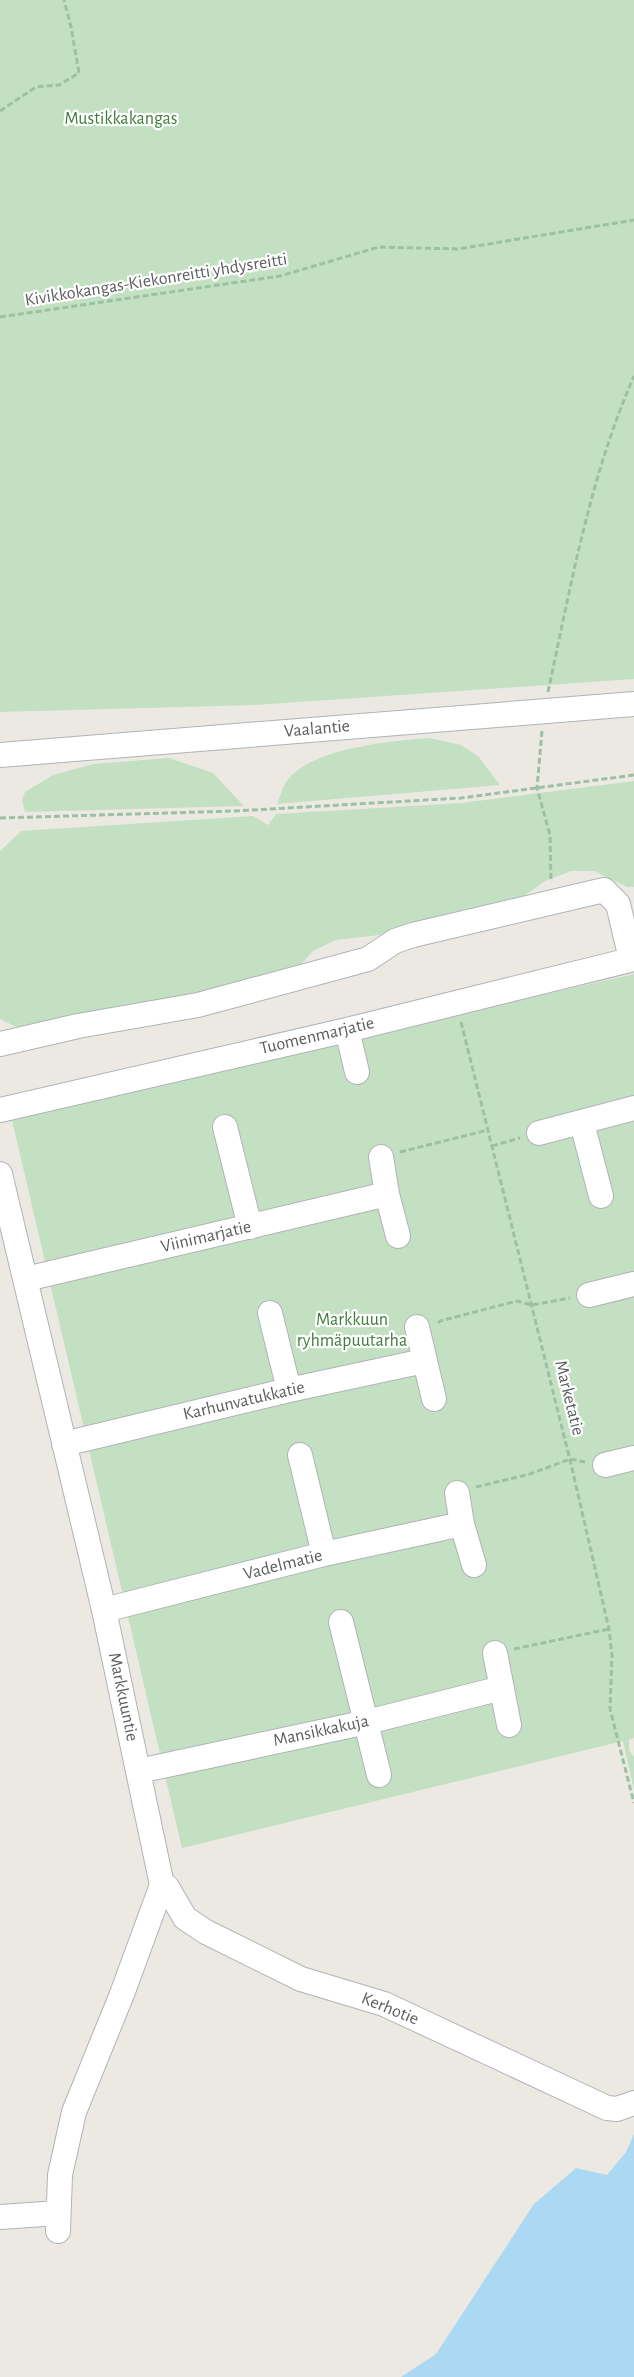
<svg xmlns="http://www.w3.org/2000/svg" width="634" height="2377" font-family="'Alegreya Sans',sans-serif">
	<rect width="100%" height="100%" fill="#ece9e3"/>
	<!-- green -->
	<path fill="#c4e0c2" d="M0 0H634V679L255 705 0 712Z
		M429 738 461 745 478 756 500 785 277 804C280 797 282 788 286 782 309 748 391 741 429 738Z
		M169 758 213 773 244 806 25 812 22 800 25 792 53 775 93 764Z
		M634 781V887H627L594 871H571L545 881 514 903 397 933 336 940 313 951 298 968 196 995 21 1029 0 1019V851L21 831 253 816 268 825 276 814 461 803Z
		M634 974V1738L629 1740V1750L634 1757V1790L623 1741 182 1848 11 1116Z"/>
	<!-- water -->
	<path fill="#abd9f3" d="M634 2134V2377H401L436 2354 534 2204 576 2168 607 2175 626 2152Z"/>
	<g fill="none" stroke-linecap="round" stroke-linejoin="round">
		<defs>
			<path id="minor" d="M0 755 634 704
				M347 1030 357 1072
				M0 1044 78 1026 198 1005 368 959 395 941 413 935 604 890 618 904 631 959
				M0 1110 347 1030 634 959
				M582 1123 601 1196
				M225 1127 250 1227
				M539 1133 634 1108
				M381 1157 387 1194 398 1236
				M0 1174 104 1610 162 1885 122 1994 74 2112 60 2175 58 2231
				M26 1279 387 1194
				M589 1295 634 1284
				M270 1313 289 1390
				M417 1327 434 1399
				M64 1444 289 1390 424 1361
				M300 1455 324 1554
				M605 1465 634 1458
				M457 1493 462 1524 474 1565
				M104 1610 324 1554 462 1524
				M341 1622 379 1775
				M495 1653 509 1725
				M139 1771 367 1722 502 1688
				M162 1885 167 1887 185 1918 206 1932 301 1979 384 2004 607 2108 617 2109 634 2103
				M0 2217 58 2213"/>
		</defs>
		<!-- minor casing -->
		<use href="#minor" stroke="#b0b3b6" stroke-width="26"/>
		<!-- path -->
		<path stroke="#9cc0a4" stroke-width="3" stroke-dasharray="6 3" stroke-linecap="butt" d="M0 111 36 87 59 85 79 73 71 27 64 0
			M0 317 280 276 379 247 458 249 634 220
			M548 692C571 585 590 476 634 376
			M542 731 537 788 550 835 551 881
			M0 818 235 811 461 798 634 775
			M461 1022 571 1464 609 1629 612 1655 610 1709 634 1803
			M492 1146 520 1138
			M400 1152 488 1130
			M438 1323 440 1321 517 1301 532 1305 570 1298
			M476 1487 530 1474 570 1459 585 1462
			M514 1649 609 1629"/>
		<!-- minor -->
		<use href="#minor" stroke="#fff" stroke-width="24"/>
	</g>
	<g text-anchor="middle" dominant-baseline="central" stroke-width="4.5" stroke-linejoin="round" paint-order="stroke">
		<!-- park labels -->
		<g font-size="18" fill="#417c3f" stroke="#fff">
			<text x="121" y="119">Mustikkakangas</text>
			<text x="352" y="1320">Markkuun<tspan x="352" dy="21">ryhmäpuutarha</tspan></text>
		</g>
		<!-- street labels -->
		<g font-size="18" fill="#5b5e61" stroke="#fff">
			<text transform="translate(156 280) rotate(-9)">Kivikkokangas-Kiekonreitti yhdysreitti</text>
			<text transform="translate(317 729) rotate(-5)">Vaalantie</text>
			<text transform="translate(317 1036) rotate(-13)">Tuomenmarjatie</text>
			<text transform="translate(206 1237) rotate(-13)">Viinimarjatie</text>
			<text transform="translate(569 1398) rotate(76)">Marketatie</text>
			<text transform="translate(244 1401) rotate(-13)">Karhunvatukkatie</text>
			<text transform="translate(283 1565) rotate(-14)">Vadelmatie</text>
			<text transform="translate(123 1697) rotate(78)">Markkuuntie</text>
			<text transform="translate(321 1731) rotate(-12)">Mansikkakuja</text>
			<text transform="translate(390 2009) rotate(22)">Kerhotie</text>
		</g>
	</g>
</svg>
